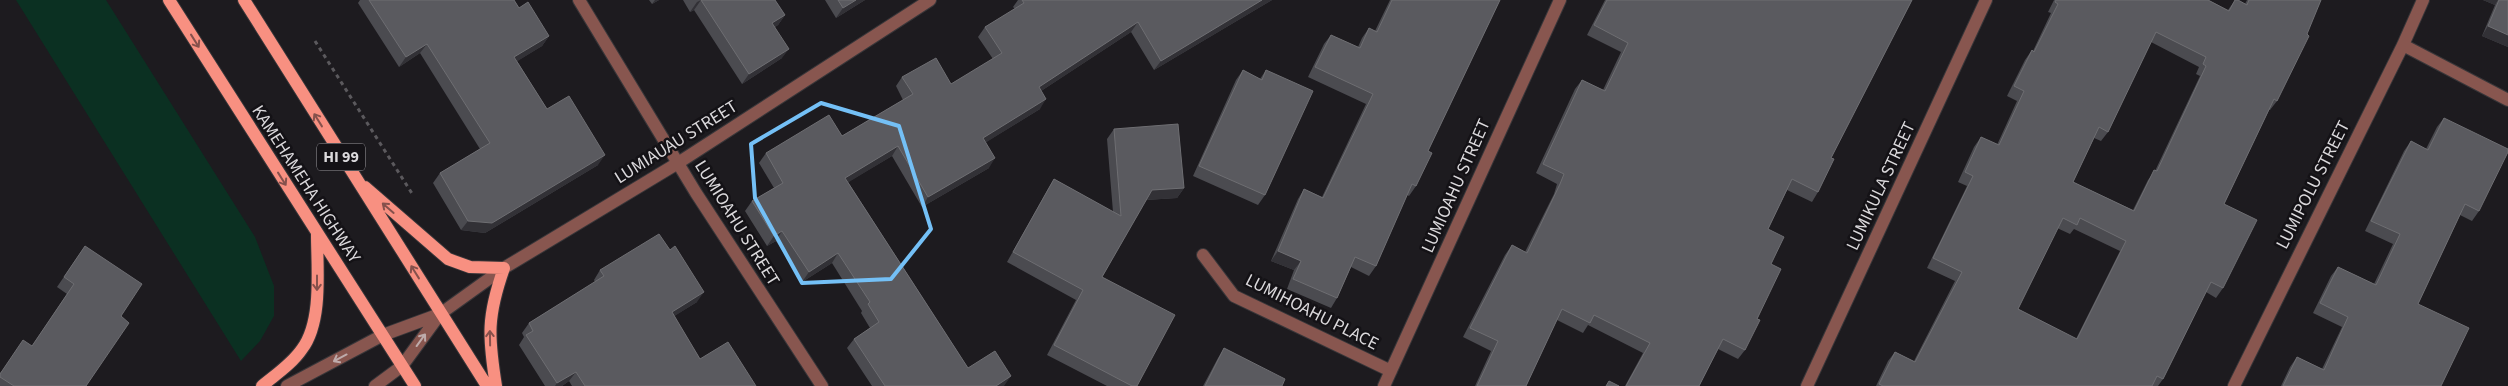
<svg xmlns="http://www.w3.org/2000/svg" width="2508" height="386" font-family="'Source Sans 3',sans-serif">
	<rect width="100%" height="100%" fill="#1d1b1f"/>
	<!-- green -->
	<path fill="#0b3022" d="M16 0H106L255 237 274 286V316L260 341 241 361Z"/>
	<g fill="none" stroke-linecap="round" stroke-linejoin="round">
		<defs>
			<path id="minor" d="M579 0 696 193 822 386
				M2403 45 2508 100
				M1203 255 1234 296 1391 371
				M287 386 383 335 440 314 504 268 678 163 930 0
				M375 386 402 366 440 314
				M1384 386 1560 0
				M1807 386 1986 0
				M2234 386 2403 45 2423 0"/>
			<path id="major" d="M169 0 415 386
				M244 0 487 386
				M365 187 448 259 470 267 504 268C487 316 488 336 496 386
				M262 386C275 375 292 364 302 349 323 321 317 268 317 234"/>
		</defs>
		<!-- minor casing -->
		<use href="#minor" stroke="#383639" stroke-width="14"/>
		<!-- major casing -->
		<use href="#major" stroke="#383639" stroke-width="14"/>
		<!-- path -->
		<path stroke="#5b595d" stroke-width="3" stroke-dasharray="4 4" stroke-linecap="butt" d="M315 41 413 195"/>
		<!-- minor -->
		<use href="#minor" stroke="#88564f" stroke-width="12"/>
		<!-- major -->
		<use href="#major" stroke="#f89081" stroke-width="12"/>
	</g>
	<!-- wall -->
	<path fill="#4b4b50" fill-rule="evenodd" d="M360 0H514L519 8 549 36 542 46 517 61 547 109 598 165 485 233 461 230 433 183 440 173 480 149 420 53 399 67 358 3Z
		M649 0H659L652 4Z
		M683 0H775L785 15 778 25 775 27 782 58 742 84 694 10 690 12Z
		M825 0H865L836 18Z
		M1018 0H1272L1154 70 1131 32 1041 91 1040 109 986 142 989 168 922 207 892 156 848 182 968 368 1004 386H872L847 348 854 339 870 328 861 313 862 311 832 263 802 282 776 241 767 246 745 211 752 201 774 188 759 163 766 153 842 136 903 100 896 86 902 77 951 84 993 59 978 37 985 27 1015 9 1013 7Z
		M1390 0H1500L1428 151 1416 186 1409 196 1407 195 1376 266 1369 276 1351 267 1337 298 1331 308 1287 289 1294 270 1271 261 1298 199 1304 189 1322 197 1366 104 1308 77 1324 44 1331 35 1358 47 1362 38 1369 28 1375 31Z
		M1605 0H1912L1831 158 1818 192 1812 202 1787 190 1768 229 1771 264 1757 319 1745 350 1738 359 1718 349 1699 386H1625L1643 353 1588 325 1583 333 1557 320 1526 386H1475L1491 351 1463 337 1505 255 1512 245 1525 252 1554 194 1557 184 1536 173 1575 89 1582 80 1603 90 1621 52 1587 35Z
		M2054 0H2208L2228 10 2235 0 2245 4 2247 0H2321L2277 101 2270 110H2269L2224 204 2223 288 2216 298 2206 292 2163 379 2158 386H1876L1888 361 1895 352 1914 361 1955 281 1927 268 1967 186 1958 182 1974 147 1981 137 1997 145 2017 101 2007 96 2025 60 2032 50 2033 51 2051 13 2048 12ZM2151 42 2199 67 2196 74 2200 76 2155 171 2148 180 2133 210 2073 182 2094 138 2101 141 2108 132ZM2057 228 2070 234 2074 229 2120 251 2076 339 2018 309Z
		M2483 0H2508V47L2482 36 2495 5Z
		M1243 70 1260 79 1266 70 1265 195 1258 205 1193 176 1236 80Z
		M2444 118 2479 211 2472 221 2460 215 2418 304 2441 386H2281L2290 367 2297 357 2322 369 2342 327 2313 313 2331 276 2338 267 2374 284 2393 244 2365 231 2404 151 2411 141 2426 149 2437 127Z
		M1114 129 1184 188 1177 198 1146 200 1102 277 1137 386H1107L1047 355 1076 300 1007 262 1048 189 1054 179 1113 212 1107 139Z
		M85 246 121 316 86 386H0V373L32 346 67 294 57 287Z
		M600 270 697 302 674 316 700 359 756 386H572L569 381 562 386H545L519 345 524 337 522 333 529 323 595 282 594 280Z
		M1224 348 1282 386H1203L1218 358Z"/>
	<!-- shaded-wall -->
	<path fill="#323136" d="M655 0H659L652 4Z
		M701 0 694 10 690 12 697 2Z
		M856 0H865L836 18 843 8Z
		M1262 0H1272L1154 70 1161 61Z
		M2483 0H2498L2495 5Z
		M785 15 778 25 766 33 772 23Z
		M1138 22 1131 32 1032 97 1039 87Z
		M2488 26 2508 35V47L2482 36Z
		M549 36 542 46 508 67 514 57Z
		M427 44 420 53 399 67 406 57Z
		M789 49 782 58 742 84 749 74Z
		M1046 99 1040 109 977 148 983 138Z
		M898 146 892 156 839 188 845 178Z
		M605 155 598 165 485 233 461 230 468 221Z
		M995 158 989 168 922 207 928 197Z
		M1184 188 1177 198 1145 200 1152 190Z
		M782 231 776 241 767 246 774 236Z
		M1278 251 1301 261 1294 270 1271 261Z
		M838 253 832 263 802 282 809 272Z
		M704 292 697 302 665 322 672 312Z
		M576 372 569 381 562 386H555L557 383Z
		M1011 376 1004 386H996Z"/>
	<!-- building -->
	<path fill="#5a5a5f" stroke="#6e6e72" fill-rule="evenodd" d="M369 0H514L519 8 528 2 549 36 514 57 547 109 569 96 605 155 492 223 468 221 440 173 490 143 427 44 406 57Z
		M701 0H775L785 15 772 23 789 49 749 74Z
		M838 0H856L843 8Z
		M1022 0H1262L1161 61 1138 22 1039 87 1046 99 983 138 995 158 928 197 898 146 845 178 968 368 995 351 1011 376 996 386H885L854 339 879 322 868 304 870 302 838 253 809 272 782 231 774 236 752 201 783 183 766 153 829 115 842 136 913 94 902 77 936 58 951 84 1002 53 985 27 1024 3Z
		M1392 0H1500L1428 151 1432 153 1416 186 1412 184 1376 266 1355 257 1337 298 1293 279 1301 261 1278 251 1304 189 1323 198 1373 94 1315 67 1331 35 1360 48 1369 28 1377 32Z
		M1607 0H1912L1831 158 1834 159 1818 192 1792 179 1768 229 1784 237 1771 264 1781 269 1757 319 1760 320 1745 350 1723 339 1699 386H1626L1650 343 1594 315 1590 323 1562 309 1526 386H1477L1498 341 1470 328 1512 245 1527 253 1560 184 1564 174 1543 164 1582 80 1605 91 1628 43 1594 25Z
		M2056 0H2208L2229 11 2235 0H2238L2247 5 2249 0H2321L2307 34 2309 36 2277 101 2274 99 2224 204 2257 220 2223 288 2211 282 2163 379 2157 376 2152 386H1883L1879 384 1895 352 1915 362 1962 272 1933 258 1973 176 1965 172 1981 137 1999 145 2024 91 2014 86 2032 50 2034 52 2058 4 2055 2ZM2156 32 2206 57 2203 64 2206 66 2157 171 2154 170 2134 211 2073 182 2099 127 2108 132ZM2063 218 2077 225 2080 218 2126 241 2077 339 2018 309Z
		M2499 0H2508V35L2488 26Z
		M1243 70 1262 80 1266 70 1313 91 1265 195 1199 166Z
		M2444 118 2508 149V152L2479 211 2465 204 2418 304 2469 328 2441 386H2283L2297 357 2324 370 2348 317 2320 303 2338 267 2376 285 2400 234 2371 221 2411 141 2428 150Z
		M1178 124 1184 188 1152 190 1102 277 1175 315 1137 386H1132L1054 345 1083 290 1013 252 1054 179 1121 216 1114 129Z
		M659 234 670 250 675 246 704 292 672 312 700 359 728 342 756 386H585L576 372 557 383 526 335 533 331 529 323 604 276 600 270Z
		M85 246 142 284 121 316 129 323 86 386H14L0 377V374L23 340 32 346 74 284 64 277Z
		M1224 348 1285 379 1282 386H1205Z
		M1609 381 1619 386H1606Z"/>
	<!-- one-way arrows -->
	<defs><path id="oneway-shaft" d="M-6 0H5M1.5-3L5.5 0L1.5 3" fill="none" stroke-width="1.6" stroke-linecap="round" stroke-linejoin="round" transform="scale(1.25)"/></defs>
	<g stroke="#86514c">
		<use href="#oneway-shaft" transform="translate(195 41) rotate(58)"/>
		<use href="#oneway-shaft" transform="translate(318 120) rotate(-122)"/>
		<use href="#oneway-shaft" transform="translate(282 179) rotate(58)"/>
		<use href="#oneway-shaft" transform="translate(388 208) rotate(-139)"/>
		<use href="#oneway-shaft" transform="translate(415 272) rotate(-122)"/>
		<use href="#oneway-shaft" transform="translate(317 283) rotate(90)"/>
		<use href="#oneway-shaft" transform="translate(490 338) rotate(-91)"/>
	</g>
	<g stroke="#beabab">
		<use href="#oneway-shaft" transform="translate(421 340) rotate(-54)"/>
		<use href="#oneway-shaft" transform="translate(340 358) rotate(152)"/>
	</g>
	<!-- marked area -->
	<path fill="none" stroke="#74c0f6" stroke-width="4" stroke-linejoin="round" d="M821 103 899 126 931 229 891 279 802 283 755 198 751 144Z"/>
	<g text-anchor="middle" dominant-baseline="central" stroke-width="5" stroke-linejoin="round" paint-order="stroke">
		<!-- shield labels -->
		<rect fill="#141216" stroke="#9f9da1" stroke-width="1" x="317" y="143.5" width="48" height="27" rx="4"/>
		<g font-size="16" font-weight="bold" fill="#dbd9dc">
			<text x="341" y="157">HI 99</text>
		</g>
		<!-- street labels -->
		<g font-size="18" fill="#dbd9dc" stroke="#141216">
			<text transform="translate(676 142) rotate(-32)">LUMIAUAU STREET</text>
			<text transform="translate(306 184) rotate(57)">KAMEHAMEHA HIGHWAY</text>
			<text transform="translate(2313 185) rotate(-63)">LUMIPOLU STREET</text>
			<text transform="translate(1456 186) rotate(-66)">LUMIOAHU STREET</text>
			<text transform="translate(1881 186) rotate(-65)">LUMIKULA STREET</text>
			<text transform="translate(737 223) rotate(58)">LUMIOAHU STREET</text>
			<text transform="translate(1312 312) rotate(27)">LUMIHOAHU PLACE</text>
		</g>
	</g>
</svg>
